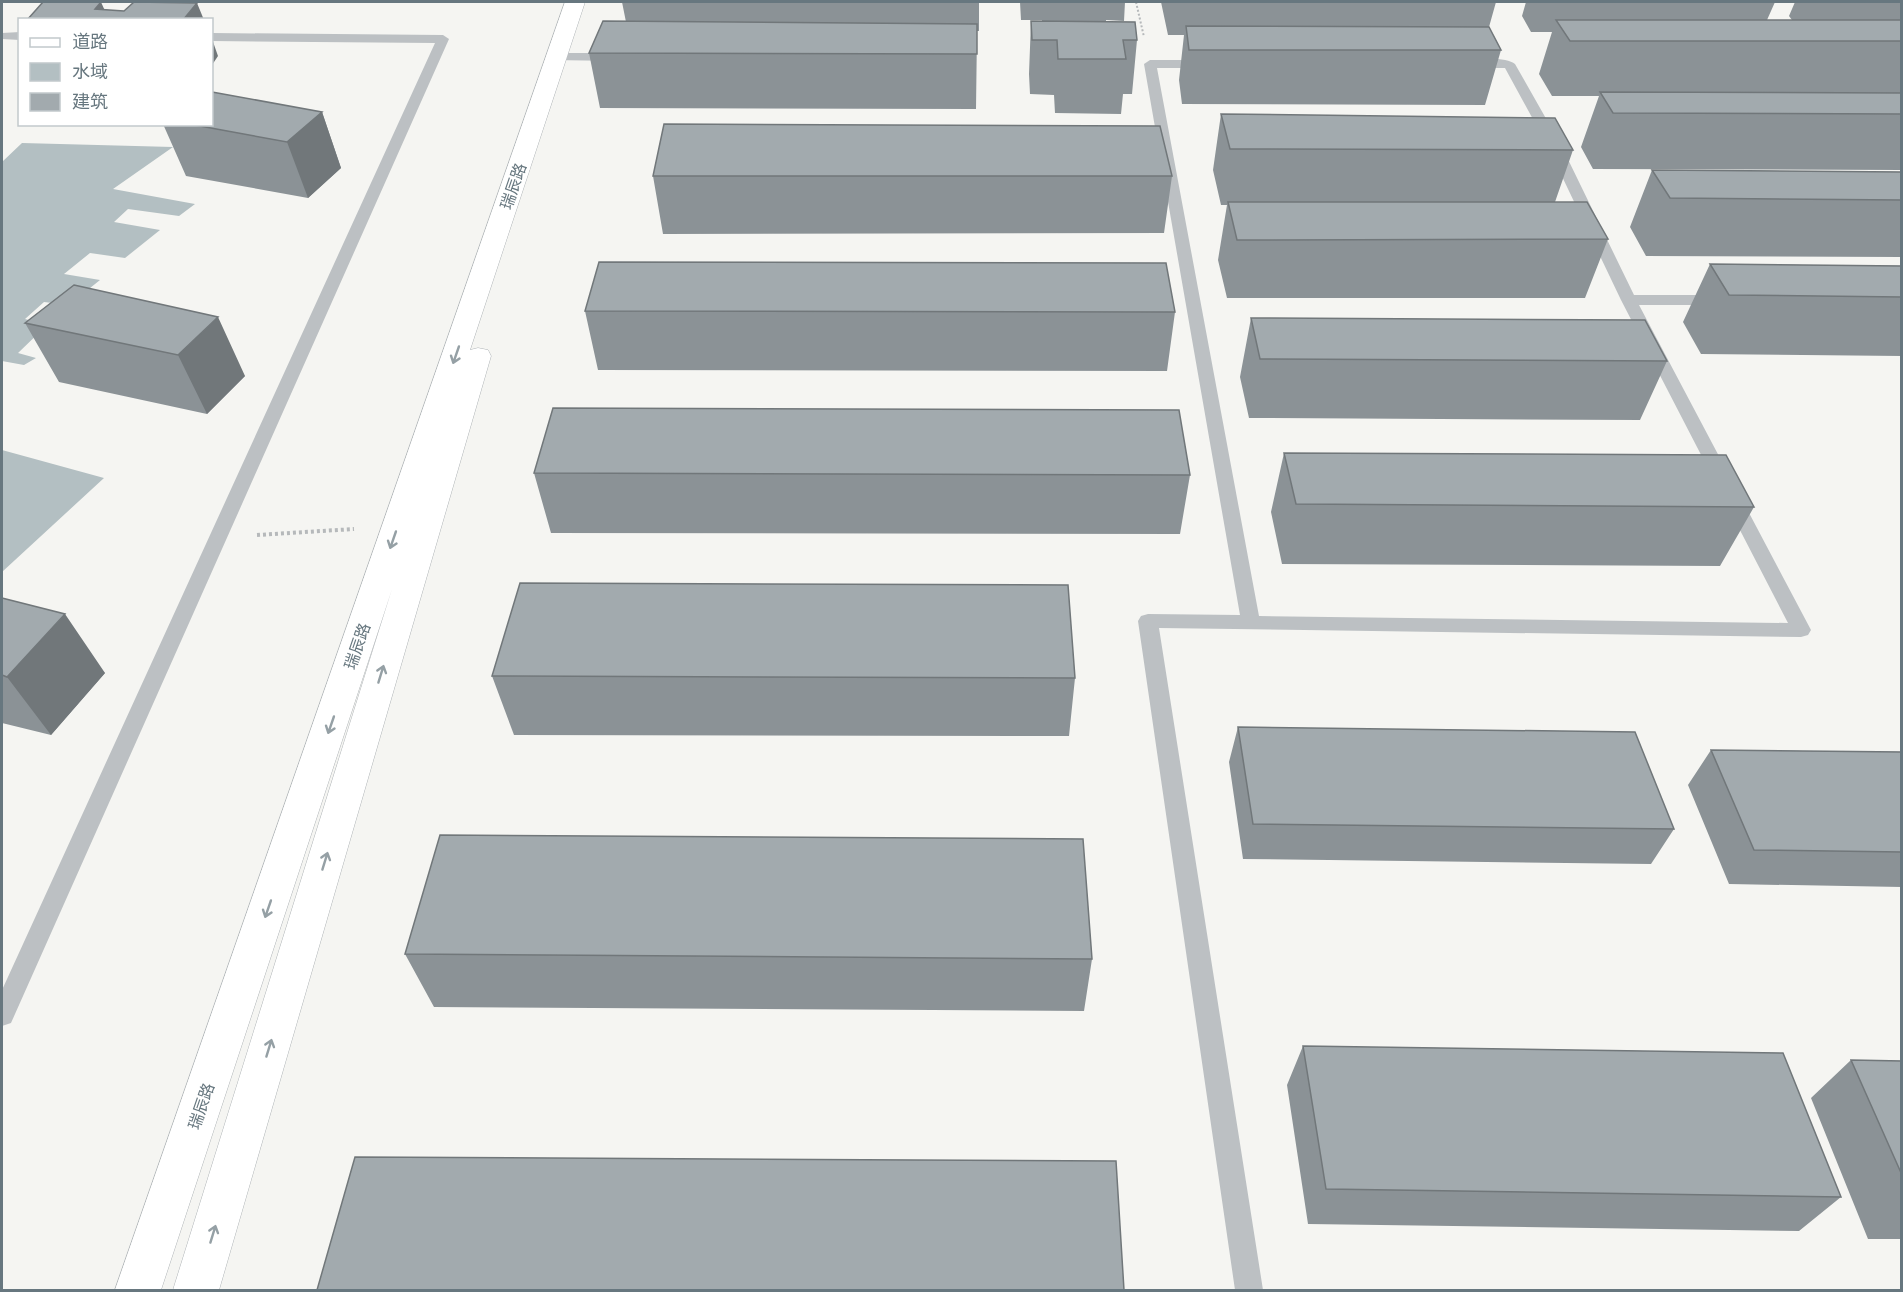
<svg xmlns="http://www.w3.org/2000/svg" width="1903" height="1292" font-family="'Golos Text','Noto Sans SC',sans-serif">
	<rect width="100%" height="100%" fill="#f5f5f2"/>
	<!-- water -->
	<path fill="#b3bfc2" d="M22 143 173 147 113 189 195 204 179 216 128 209 114 222 160 230 125 258 90 253 64 274 100 280 69 305 44 302 25 319 47 325 18 353 36 358 24 365 2 361V162Z
		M2 450 104 478 2 572Z"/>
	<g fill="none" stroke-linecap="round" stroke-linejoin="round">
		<defs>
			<path id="secondary" d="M565 2H585L470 350 478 348 488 350 491 356 219 1290H173L392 589 161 1290H115Z"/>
		</defs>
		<!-- secondary casing -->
		<use href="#secondary" stroke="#afb4b7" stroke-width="1"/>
		<!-- path-far1 -->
		<path stroke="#b6b9bb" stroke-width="2" stroke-dasharray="2 2" stroke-linecap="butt" d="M1136 2 1144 37"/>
		<!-- path -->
		<path stroke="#b6b9bb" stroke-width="4" stroke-dasharray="3 3" stroke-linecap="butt" d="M257 535 354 529"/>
		<!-- lane -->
		<path fill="#bcc0c3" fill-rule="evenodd" d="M20 32V40L2 39V33Z
			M212 33 443 35 449 39 11 1023 2 1026V990L435 43 212 41Z
			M556 53H617L623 57 617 61 552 60V54Z
			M1150 60H1206L1212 64 1206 68H1157L1259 616 1788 623 1621 300 1547 145 1505 68H1472L1466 64C1474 57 1507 57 1515 64L1561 145 1634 295H1719L1727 300 1719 305H1639L1811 630 1808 635 1801 637 1159 628 1263 1290H1235L1138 621 1141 616 1148 614 1240 615 1144 64Z"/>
		<!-- secondary -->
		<use href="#secondary" fill="#fff" fill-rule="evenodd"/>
	</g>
	<!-- wall -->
	<path fill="#8b9296" d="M622 2H979V31H977L976 109 600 108 589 53 626 22Z
		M1020 2H1125L1124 21 1106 20V21L1137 40 1132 94H1123L1121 114 1055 113 1054 95 1030 94 1029 74 1031 21H1042V20H1021Z
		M1161 2H1496L1489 27 1501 50 1485 105 1182 104 1179 80 1184 35H1168Z
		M1526 2H1775L1767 20H1792L1789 16 1795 2H1902V170L1593 169 1581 147 1599 96H1552L1539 74 1552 32H1531L1522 16Z
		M322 112 341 168 308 198 186 176 163 124H212Z
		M1221 114 1573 150 1555 202 1608 239 1585 298H1227L1218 260 1227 205H1221L1213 170Z
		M1652 170 1902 172V257L1646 256 1630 227Z
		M653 176H1172L1164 233 663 234Z
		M1710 264 1902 266V356L1701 354 1683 322Z
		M74 285 245 376 207 414 59 382 25 323Z
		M585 311 1175 312 1167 371 598 370Z
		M1251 318 1667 361 1640 420 1249 418 1240 377Z
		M1284 453 1754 507 1720 566 1282 564 1271 512Z
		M534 473 1190 475 1180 534 551 533Z
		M2 598 105 673 51 735 2 723Z
		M492 676 1075 678 1069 736 514 735Z
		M1238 727 1674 829 1651 864 1243 859 1229 762Z
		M1711 750 1902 752V887L1729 884 1688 785Z
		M405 954 1092 959 1084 1011 434 1007Z
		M1303 1046 1841 1197 1799 1231 1308 1224 1287 1085Z
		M1851 1060 1902 1061V1239H1868L1811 1098Z"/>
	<!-- shaded-wall -->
	<path fill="#71777a" d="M101 2 109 20 95 9Z
		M197 3 204 20H183Z
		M212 39 218 56 212 65Z
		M322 112 341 168 308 198 287 142Z
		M218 317 245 376 207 414 178 355Z
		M65 614 105 673 51 735 7 677Z"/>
	<!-- building -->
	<path fill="#a2aaae" stroke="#71777a" stroke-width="1.5" d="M43 2H101L95 9 124 11 134 2 197 3 183 20H27Z
		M1556 20H1902V41H1570Z
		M603 21 977 24V54L589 53Z
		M1031 21 1135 22 1137 40H1123L1126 59H1058L1057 40H1032Z
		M1186 26 1489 27 1501 50H1189Z
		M212 92 322 112 287 142 189 124H212Z
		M1600 92 1902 93V114L1613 113Z
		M1221 114 1555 118 1573 150 1230 149Z
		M664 124 1160 126 1172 176H653Z
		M1652 170 1902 172V200L1670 198Z
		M1228 202H1587L1608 239 1237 240Z
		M599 262 1166 263 1175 312 585 311Z
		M1710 264 1902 266V297L1729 295Z
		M74 285 218 317 178 355 25 323Z
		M1251 318 1645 320 1667 361 1260 359Z
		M553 408 1179 410 1190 475 534 473Z
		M1284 453 1726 455 1754 507 1296 504Z
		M520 583 1068 585 1075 678 492 676Z
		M2 598 65 614 7 677 2 675Z
		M1238 727 1635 732 1674 829 1253 824Z
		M1711 750 1902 752V852L1754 850Z
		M440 835 1083 839 1092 959 405 954Z
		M1303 1046 1783 1053 1841 1197 1326 1189Z
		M1851 1060 1902 1061V1175Z
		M355 1157 1116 1161 1124 1290H317Z"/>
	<!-- one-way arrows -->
	<defs><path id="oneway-shaft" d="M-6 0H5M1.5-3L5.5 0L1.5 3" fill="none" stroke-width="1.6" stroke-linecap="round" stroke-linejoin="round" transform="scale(1.5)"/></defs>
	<g stroke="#95a0a5">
		<use href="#oneway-shaft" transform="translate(456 355) rotate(109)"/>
		<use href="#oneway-shaft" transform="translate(393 540) rotate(109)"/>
		<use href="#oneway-shaft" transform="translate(381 674) rotate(-73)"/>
		<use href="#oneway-shaft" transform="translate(331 725) rotate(109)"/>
		<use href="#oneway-shaft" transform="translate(325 861) rotate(-73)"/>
		<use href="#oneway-shaft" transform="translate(268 909) rotate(109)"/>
		<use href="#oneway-shaft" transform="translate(269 1048) rotate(-73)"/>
		<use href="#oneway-shaft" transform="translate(213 1234) rotate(-73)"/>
	</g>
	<g text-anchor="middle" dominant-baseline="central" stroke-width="6" stroke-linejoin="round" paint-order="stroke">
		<!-- street labels -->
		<g font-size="16" fill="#67777f" stroke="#fff">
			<text transform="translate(513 186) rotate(-71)">瑞辰路</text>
			<text transform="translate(357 646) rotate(-71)">瑞辰路</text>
			<text transform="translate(201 1106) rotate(-71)">瑞辰路</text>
		</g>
	</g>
	<!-- border -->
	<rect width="1903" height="1292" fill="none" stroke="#67777f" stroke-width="6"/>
	<!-- legend -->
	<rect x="18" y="18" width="195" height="108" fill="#ffffff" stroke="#c2c9cc" stroke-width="1.5"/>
	<rect x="30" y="38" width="30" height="9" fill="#ffffff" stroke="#c2c9cc" stroke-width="1.5"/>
	<text x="72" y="48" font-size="18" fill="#67777f">道路</text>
	<rect x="30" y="63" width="30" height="18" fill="#b3bfc2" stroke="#c2c9cc" stroke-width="1.5"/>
	<text x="72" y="78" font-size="18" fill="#67777f">水域</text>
	<rect x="30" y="93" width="30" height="18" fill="#a2aaae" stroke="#c2c9cc" stroke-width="1.5"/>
	<text x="72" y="108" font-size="18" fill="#67777f">建筑</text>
</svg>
